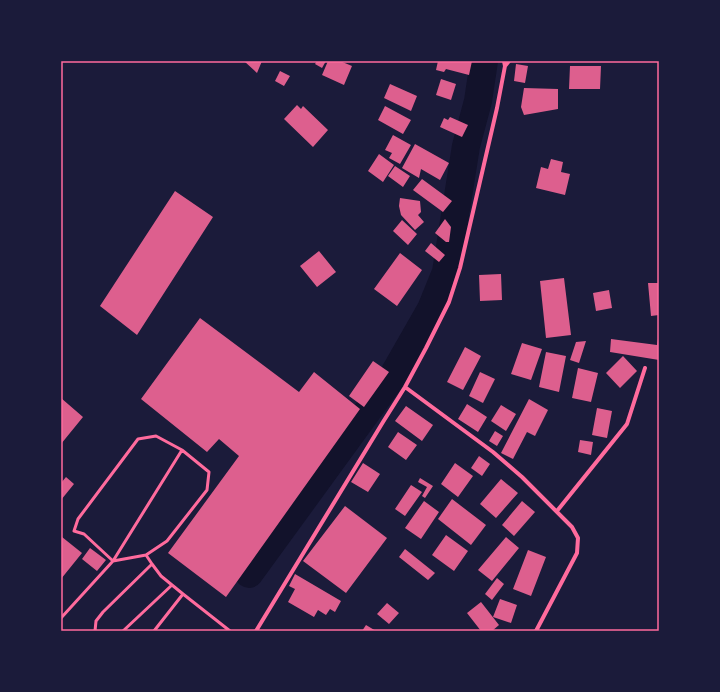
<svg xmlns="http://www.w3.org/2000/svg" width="720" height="692" font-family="Jost,sans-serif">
	<rect width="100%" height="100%" fill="#1b1b3a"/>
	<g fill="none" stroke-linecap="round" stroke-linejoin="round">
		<!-- river -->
		<path stroke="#12122b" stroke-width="28" d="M249 574 391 379 431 309 446 272 466 146 478 101 484 61"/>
	</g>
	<!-- building -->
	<path fill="#dd5f8e" d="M244 61H262L257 73Z
		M317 61H326L322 68 315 64Z
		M328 61H340L352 66 344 85 322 75Z
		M438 61H472L469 75 446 69 444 72 436 70Z
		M516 64 528 66 525 83 514 81Z
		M570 66H601L600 89H569Z
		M280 71 290 76 284 86 275 81Z
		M441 79 456 84 451 100 436 95Z
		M390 84 417 96 411 111 384 98Z
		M524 88 558 89V109L524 115 521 107Z
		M297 105 301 109 303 106 328 130 313 147 284 119Z
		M385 106 411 120 403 134 378 120Z
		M450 117 468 125 462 137 440 127 444 118 448 120Z
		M393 135 411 145 400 164 389 158 392 153 385 150Z
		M415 144 449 163 440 180 421 169 419 178 402 168Z
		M379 154 394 165 383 182 368 171Z
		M551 159 563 162 561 172 570 174 565 195 536 188 541 167 548 169Z
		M395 166 410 176 403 187 388 176Z
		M422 179 452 201 443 212 413 190Z
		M175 191 213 217 137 335 100 306Z
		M400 198 420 201 421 212 418 215 424 222 415 230 401 215 399 206Z
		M445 219 451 227 449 242H446L435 233Z
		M402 220 417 234 408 245 393 231Z
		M431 243 445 255 439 262 425 251Z
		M319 251 336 272 317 287 300 266Z
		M400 253 422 270 397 306 374 289Z
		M501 274 502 300 480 301 479 275Z
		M564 278 571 335 546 338 540 281Z
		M648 283H659V315L651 316Z
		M609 290 612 308 596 311 593 293Z
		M200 318 299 392 314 372 360 409 226 597 168 553 239 456 219 439 207 452 141 399Z
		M611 339 657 345 658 339H659V360L610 352Z
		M586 341 579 363 570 360 576 342Z
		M522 343 542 349 531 380 511 374Z
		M465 347 481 356 463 390 447 382Z
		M546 352 566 356 559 392 539 387Z
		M623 356 637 371 620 388 606 373Z
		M373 361 389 372 364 407 349 396Z
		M578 368 598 373 591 402 572 398Z
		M480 372 495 379 483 403 469 396Z
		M61 398 83 417 61 444Z
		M529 399 548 410 535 436 527 432 513 459 501 453Z
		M467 404 487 417 478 432 458 419Z
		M501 405 516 414 506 431 491 421Z
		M406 406 433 425 422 441 395 421Z
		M597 408 612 411 607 438 592 435Z
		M495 431 503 436 497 446 489 441Z
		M398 432 417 445 406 460 388 447Z
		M580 440 593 442 591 455 578 452Z
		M479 456 490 464 482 476 471 468Z
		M363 463 380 474 368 492 351 482Z
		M455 463 473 476 458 497 441 484Z
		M66 477 74 484 61 500V483Z
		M420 478 433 486 425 498 422 496 427 487 418 482Z
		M501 479 518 493 496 518 480 504Z
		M411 485 422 492 405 516 395 509Z
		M452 499 486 525 471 545 438 519Z
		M424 501 439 512 421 539 405 528Z
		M522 501 535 512 514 536 502 525Z
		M345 506 387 538 346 593 303 561Z
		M446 535 468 551 454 571 432 555Z
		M62 537 82 553 61 579V539Z
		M506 537 519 548 492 581 478 570Z
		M90 548 106 560 97 571 82 559Z
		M405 549 435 573 428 580 399 557Z
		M528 550 546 557 531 596 513 589Z
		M295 574 341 601 335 612 330 609 326 615 318 610 314 617 288 602 295 589 289 586Z
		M497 578 504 584 492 600 485 594Z
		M500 599 517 605 511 623 493 617Z
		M481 602 499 625 492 631H481L467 613Z
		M387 603 399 613 389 624 377 614Z
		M366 625 376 631H362Z"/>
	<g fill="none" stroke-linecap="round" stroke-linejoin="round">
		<!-- service -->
		<path stroke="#ff6b9d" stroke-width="3" d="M156 436 182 450 209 472 207 490 167 541 146 555 113 561 84 534 74 531 78 519 138 439Z
			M146 555 152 564
			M183 594 230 631
			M61 618 113 561 182 450
			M95 631 96 621 103 612 152 564 161 576 183 594 154 631
			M123 631 172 585"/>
		<!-- minor -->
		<path stroke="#ff6b9d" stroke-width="4" d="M505 66 509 61
			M405 387 493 452 522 477 572 527 578 538 577 553 536 631
			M557 511 627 424 645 368
			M256 631 383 422 405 387 426 348 449 302 460 268 497 108 505 66 504 61"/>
	</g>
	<!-- border -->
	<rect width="720" height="692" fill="none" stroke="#1b1b3a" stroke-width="124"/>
	<rect x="62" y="62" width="596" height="568" fill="none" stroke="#ff6b9d" stroke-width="1.5"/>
</svg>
